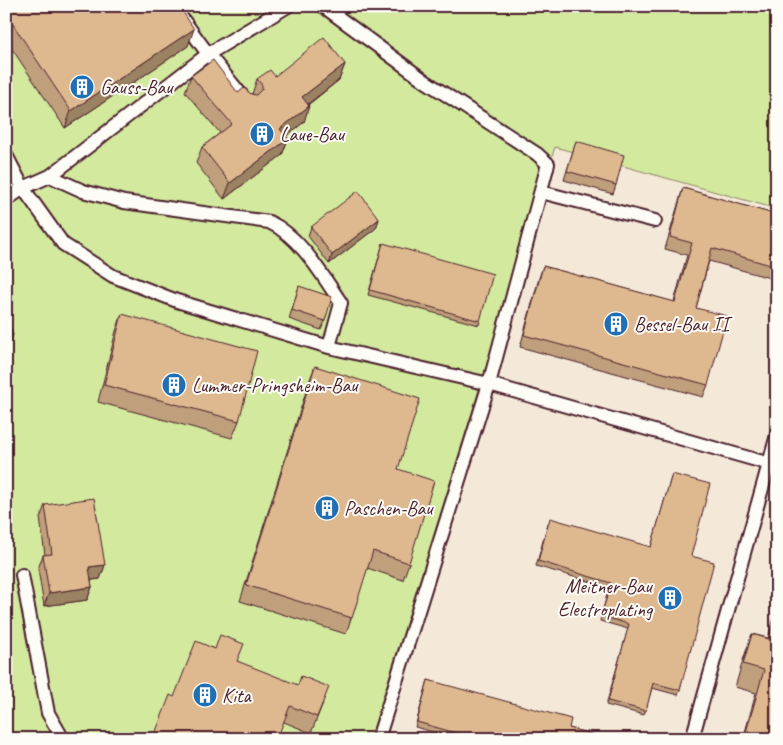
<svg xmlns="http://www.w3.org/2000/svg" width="783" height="745" font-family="Caveat,sans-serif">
	<rect width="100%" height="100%" fill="#fdfcf7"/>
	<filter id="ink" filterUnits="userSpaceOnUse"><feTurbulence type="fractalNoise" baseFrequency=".02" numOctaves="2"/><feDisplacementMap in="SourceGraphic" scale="10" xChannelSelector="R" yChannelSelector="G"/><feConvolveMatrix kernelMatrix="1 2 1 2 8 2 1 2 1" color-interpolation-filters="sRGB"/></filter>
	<g filter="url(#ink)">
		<!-- built -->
		<path fill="#f4e8d8" d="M6 6H777V739H6Z"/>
		<!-- green -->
		<path fill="#d2e99e" stroke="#8e8464" d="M6 6H777V209L555 147 370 739H30L6 730Z"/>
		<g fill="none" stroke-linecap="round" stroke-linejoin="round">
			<defs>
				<path id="lane" d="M173 6 208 54 248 103
					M323 6 425 81 537 154 548 164 489 384 378 739
					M6 155 23 188 63 244 113 276 177 301 329 347 489 384 777 466
					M50 176 83 191 124 202 269 222C300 236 322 275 341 303L329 347
					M541 192 655 221
					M6 200 23 188 50 176 208 54 288 6
					M22 575 48 713 63 739
					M692 739 777 435"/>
			</defs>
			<!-- lane casing -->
			<use href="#lane" stroke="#4a1f2b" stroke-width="16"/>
			<!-- lane -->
			<use href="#lane" stroke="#fdfcf7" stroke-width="12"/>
		</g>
		<!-- wall -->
		<path fill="#bf9f7b" stroke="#4a1f2b" d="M6 6 188 46 65 128 6 40Z
			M345 64 339 80 308 105 304 122 286 136 288 139 282 155 224 199 196 163 202 147 220 133 185 92 191 76 238 93 252 94 257 79Z
			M576 141 616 185 613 194 564 180Z
			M683 188 777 215V280L709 261 696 308 708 385 703 397 520 347 539 278 543 266 674 302 687 255 665 249 679 201Z
			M379 219 376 228 329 264 308 236 311 227Z
			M383 243 480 321 479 325 368 295Z
			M299 286 325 321 321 330 289 319Z
			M122 314 239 421 232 438 98 402 116 331Z
			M315 366 398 469 409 563 403 580 367 568 346 634 240 601 309 382Z
			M672 474 691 556 680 690 678 695 652 688 644 715 606 705 628 629 600 621 609 587 536 566 548 523 651 547Z
			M45 505 105 565 100 579 91 580 92 587 87 600 44 606 38 569 43 555H45L40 518Z
			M777 607V739H743L756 693 735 687 744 657 752 634 768 638Z
			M237 661 323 703 311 733 284 722 174 697Z
			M428 680 569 728 608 739H458L415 727Z"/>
		<!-- shaded-wall -->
		<path fill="#9b8264" stroke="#4a1f2b" d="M194 29 188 46 65 128 71 111Z
			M345 64 339 80 296 113 302 97Z
			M309 106 304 122 275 145 280 129Z
			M288 139 282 155 224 199 230 183Z
			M379 219 376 228 329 264 332 255Z
			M13 335 6 352V337Z
			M105 565 100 579 85 581 89 567Z
			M92 587 87 600 44 606 49 593Z"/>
		<!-- building -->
		<path fill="#deb98f" stroke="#4a1f2b" d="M6 6H179L194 29 71 111 6 14Z
			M324 37 345 64 302 97 309 106 280 129 288 139 230 183 202 147 232 124 191 76 213 60 238 93 244 88 251 94 256 95 262 89V85L257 79 270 70 275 76Z
			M576 141 624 155 616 185 567 171Z
			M683 188 777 215V267L712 248 696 308 727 316 708 385 524 335 543 266 675 302 692 243 670 237Z
			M358 191 379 219 332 255 311 227Z
			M383 243 493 274 480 321 370 290Z
			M299 286 332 297 325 321 292 310Z
			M6 313 13 335 6 337Z
			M122 314 257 351 239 421 104 385Z
			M315 366 420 399 398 469 434 481 409 563 373 551 352 618 246 585Z
			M672 474 710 484 691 556 714 562 680 690 653 683 646 711 608 701 629 624 601 616 611 583 538 561 550 518 651 547Z
			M94 498 105 565 89 567 92 587 49 593 43 555 52 554 45 505Z
			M777 613V739H744L764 670 743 664 752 634 769 639Z
			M220 635 244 644 237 661 298 685 301 676 329 687 317 717 290 706 277 739H153L170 695 174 697 196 641 215 649Z
			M428 680 571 719 569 728 608 739H477L417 722Z"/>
	</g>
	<!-- icons -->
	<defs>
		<symbol id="building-disc" viewBox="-11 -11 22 22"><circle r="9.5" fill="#1f6fb2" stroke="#fdfcf7"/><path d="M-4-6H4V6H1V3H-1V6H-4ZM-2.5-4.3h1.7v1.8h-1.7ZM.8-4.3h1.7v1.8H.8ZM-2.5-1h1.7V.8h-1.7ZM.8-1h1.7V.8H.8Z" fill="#fff"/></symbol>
	</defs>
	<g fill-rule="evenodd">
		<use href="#building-disc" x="68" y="73" width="28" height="28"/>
		<use href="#building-disc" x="248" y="120" width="28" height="28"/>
		<use href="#building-disc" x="602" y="310" width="28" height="28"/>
		<use href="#building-disc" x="160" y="371" width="28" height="28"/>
		<use href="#building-disc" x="313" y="494" width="28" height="28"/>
		<use href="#building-disc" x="656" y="584" width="28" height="28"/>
		<use href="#building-disc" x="191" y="681" width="28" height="28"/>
	</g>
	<g text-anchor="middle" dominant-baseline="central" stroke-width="4" stroke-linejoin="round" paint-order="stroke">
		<!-- poi labels -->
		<g font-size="20" fill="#4a1f2b" stroke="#fdfcf7" text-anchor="start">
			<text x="100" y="87">Gauss-Bau</text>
			<text x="280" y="134">Laue-Bau</text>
			<text x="634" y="324">Bessel-Bau II</text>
			<text x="192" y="385">Lummer-Pringsheim-Bau</text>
			<text x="344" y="508">Paschen-Bau</text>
			<text x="652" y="586" text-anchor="end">Meitner-Bau<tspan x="652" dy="23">Electroplating</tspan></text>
			<text x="222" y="695">Kita</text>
		</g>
	</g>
	<!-- margin -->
	<rect width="783" height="745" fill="none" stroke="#fdfcf7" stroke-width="25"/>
	<rect x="12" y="12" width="758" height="720" fill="none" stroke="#4a1f2b" stroke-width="2" filter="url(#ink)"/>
</svg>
